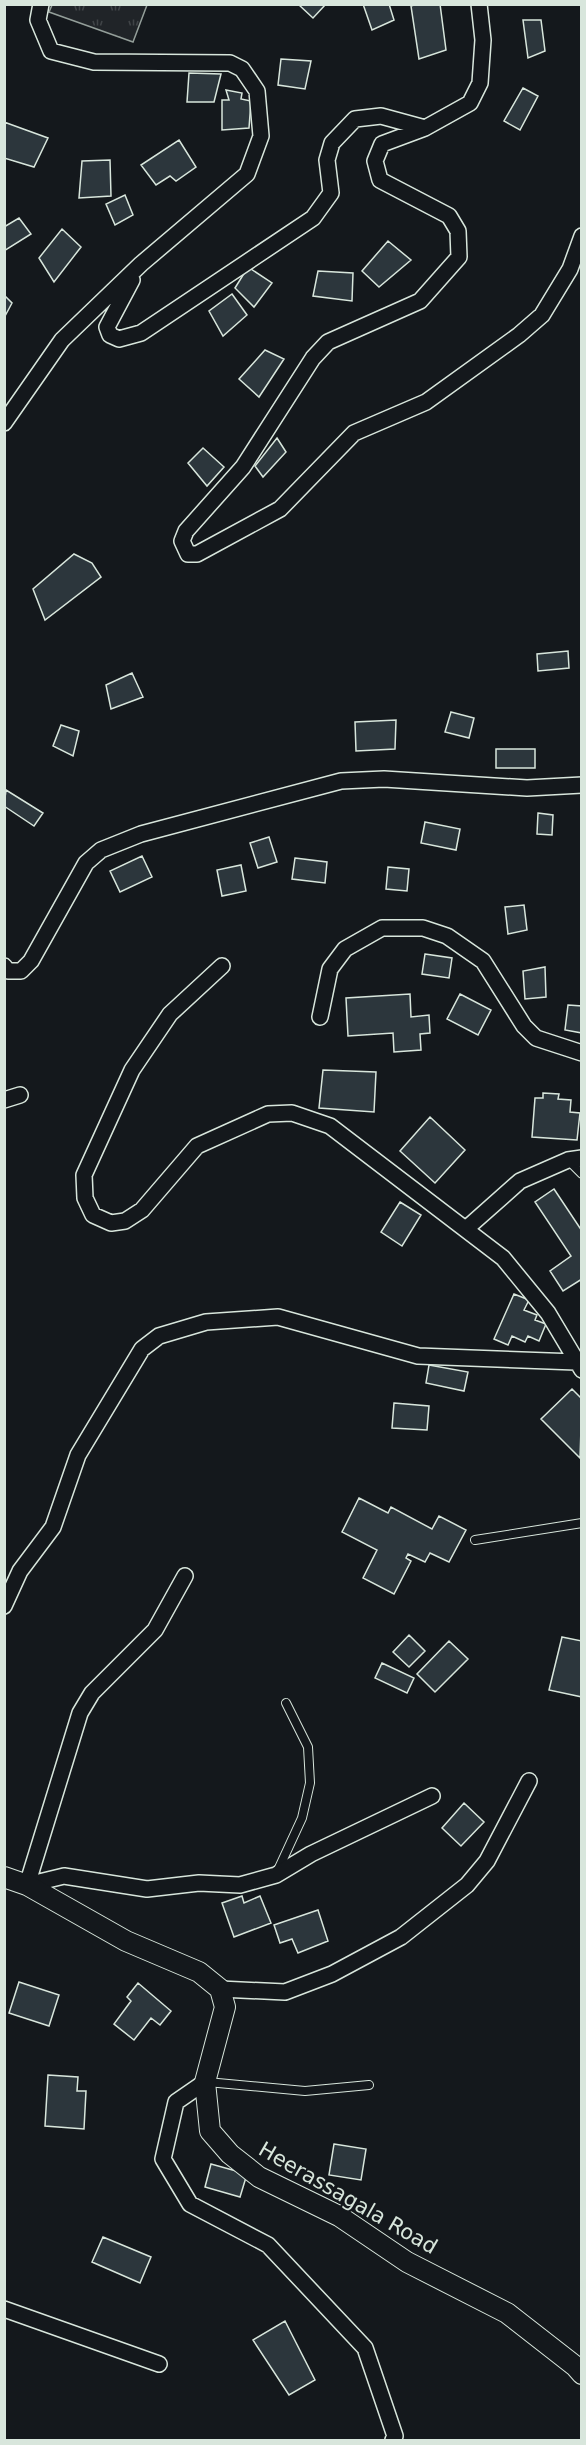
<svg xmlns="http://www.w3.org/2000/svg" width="586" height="2445" font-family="'DejaVu Sans',sans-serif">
	<defs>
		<pattern id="grass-tufts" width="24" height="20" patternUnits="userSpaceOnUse" patternTransform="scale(1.5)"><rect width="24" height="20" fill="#202428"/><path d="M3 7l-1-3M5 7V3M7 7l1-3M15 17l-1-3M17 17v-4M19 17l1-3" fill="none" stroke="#404447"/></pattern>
	</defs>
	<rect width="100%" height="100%" fill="#14181c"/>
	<!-- grass -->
	<path fill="url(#grass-tufts)" stroke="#939e99" stroke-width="1.5" d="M52 5V4L147 5 133 42 49 12Z"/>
	<!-- building -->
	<path fill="#2c363c" stroke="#d8e6dc" stroke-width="1.5" d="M298 4H326L313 18Z
		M363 4H389L394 20 372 30Z
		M417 4H440L446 50 419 59 411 6Z
		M523 20H541L545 51 528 58Z
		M281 59 311 61 305 89 278 85Z
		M189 73 221 74 214 102H187Z
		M523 88 538 96 520 130 504 121Z
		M226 90 242 93 241 99 251 101 249 128 222 130V100H229Z
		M4 122 48 138 34 167 4 158Z
		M179 140 196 167 176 181 170 176 156 185 141 165Z
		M110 160 111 196 79 198 82 161Z
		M125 195 133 215 115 225 106 204Z
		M19 218 31 234 4 251V227Z
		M62 229 81 247 54 282 39 258Z
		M388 241 411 260 379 287 362 271Z
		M248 267 272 283 254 307 235 288Z
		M318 271 353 273 352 301 313 296Z
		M232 294 247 315 223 336 209 311Z
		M4 295 12 303 4 318Z
		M265 350 284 359 259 397 239 379Z
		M277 438 286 452 263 477 255 466Z
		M203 448 224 467 207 486 188 463Z
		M74 554 92 563 101 577 45 620 33 589Z
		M568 651 569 668 538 671 537 654Z
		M132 673 143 697 111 709 106 685Z
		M451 712 474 718 469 738 445 732Z
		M396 720 395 749 356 751 355 722Z
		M61 725 79 731 73 756 53 746Z
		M496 749H535V768H496Z
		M6 790 43 813 34 826 4 806Z
		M538 813 553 815 552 835 537 834Z
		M425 822 460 829 456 850 421 843Z
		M269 837 277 862 258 868 250 843Z
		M142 856 152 877 120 892 110 871Z
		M295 858 327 862 325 883 292 879Z
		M241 865 246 891 222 896 217 870Z
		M388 867 409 869 407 891 386 889Z
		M524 905 527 930 508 934 505 907Z
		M425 954 452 958 449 978 422 974Z
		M545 967 546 997 525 999 523 971Z
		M410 994 411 1017 429 1015 430 1033 420 1034 421 1050 394 1052 393 1033 348 1036 346 998Z
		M460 994 491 1010 478 1035 447 1019Z
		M568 1005 582 1006V1033L565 1030Z
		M323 1070 376 1072 374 1112 319 1108Z
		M543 1093 559 1094 558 1099 571 1100 570 1112 580 1113 577 1140 532 1137 535 1098H543Z
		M430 1117 465 1150 435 1183 400 1151Z
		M554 1189 582 1231V1279L563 1291 550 1271 571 1256 535 1202Z
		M400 1202 421 1215 402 1246 381 1232Z
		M514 1294 529 1300 524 1310 537 1315 535 1320 546 1324 539 1341 528 1336 525 1342 512 1336 508 1345 494 1339Z
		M429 1365 468 1372 464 1391 426 1383Z
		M572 1389 582 1399 580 1458 541 1419Z
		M394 1403 429 1406 427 1430 392 1428Z
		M359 1498 388 1513 391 1507 432 1529 439 1516 466 1530 449 1562 430 1553 425 1562 408 1554 406 1558 411 1561 394 1594 363 1578 377 1550 342 1532Z
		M409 1635 425 1651 409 1667 393 1652Z
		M562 1637 582 1641V1697L549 1690Z
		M449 1641 468 1659 435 1692 417 1674Z
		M382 1663 414 1678 407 1693 375 1678Z
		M464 1803 484 1822 461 1846 442 1828Z
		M242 1896 244 1903 260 1896 271 1923 234 1937 222 1903Z
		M318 1910 328 1941 298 1953 292 1939 280 1943 274 1925Z
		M19 1982 59 1995 49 2026 9 2013Z
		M138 1983 171 2011 160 2025 151 2018 134 2040 114 2024 131 2001 127 1997Z
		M48 2075 78 2077 77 2091H86L84 2129 45 2126Z
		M334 2144 366 2149 361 2180 329 2175Z
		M211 2164 247 2174 240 2197 205 2187Z
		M103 2237 151 2257 140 2283 92 2262Z
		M285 2321 315 2380 289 2395 253 2340Z"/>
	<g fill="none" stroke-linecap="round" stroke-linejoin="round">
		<defs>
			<path id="service" d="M569 1161 582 1174
				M475 1540 582 1523
				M278 1870 302 1818 310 1783 308 1747 286 1703
				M207 2082 305 2091 369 2085"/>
			<path id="minor" d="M479 4 483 40 480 83 470 103 425 128 382 144 375 161 380 180 449 216 458 231 459 257 420 301 328 342 313 358 243 467 186 531 182 541 188 554H197L280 509 354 433 426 402 519 335 542 315 570 269 582 236
				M132 280 107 327 110 335 119 339 141 333 313 218 331 193 327 160 332 143 355 119 381 116 425 128
				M4 423 62 340 141 264 247 174 261 136 257 91 242 69 230 63 94 62 51 51 38 20 41 4
				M4 966 8 971H21L31 961 86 863 101 850 141 834 341 781 384 779 527 788 582 785
				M222 966 170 1014 132 1070 84 1175 85 1198 93 1215 111 1223 125 1221 142 1210 197 1146 268 1114 292 1113 330 1126 503 1258 548 1313 582 1370
				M320 1017 330 969 345 949 382 928H423L447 936 483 961 524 1026 536 1038 582 1053
				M4 1100 20 1095
				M467 1228 520 1181 568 1160 582 1158
				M4 1606 20 1571 53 1527 78 1455 142 1349 159 1336 206 1322 278 1317 418 1356 576 1362
				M27 1885 64 1876 147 1889 199 1883 240 1885 276 1875 311 1854 432 1796
				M27 1885 80 1713 92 1693 155 1630 185 1576
				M220 1989 285 1992 332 1974 401 1937 467 1885 487 1861 529 1781
				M205 2082 176 2102 163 2159 190 2204 268 2245 365 2348 395 2436 393 2440
				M4 2309 159 2364"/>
			<path id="tertiary" d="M4 1877 27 1885 126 1941 199 1972 220 1989 225 2007 205 2082 210 2131 230 2154 259 2177 339 2216 407 2262 507 2313 575 2366 582 2374"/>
		</defs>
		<!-- service casing -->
		<use href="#service" stroke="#d8e6dc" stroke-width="10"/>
		<!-- minor casing -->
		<use href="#minor" stroke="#d8e6dc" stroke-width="18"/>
		<!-- tertiary casing -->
		<use href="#tertiary" stroke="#d8e6dc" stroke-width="22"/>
		<!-- service -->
		<use href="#service" stroke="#14181c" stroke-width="8"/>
		<!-- minor -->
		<use href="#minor" stroke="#14181c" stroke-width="15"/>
		<!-- tertiary -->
		<use href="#tertiary" stroke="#14181c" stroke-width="20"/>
	</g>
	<g text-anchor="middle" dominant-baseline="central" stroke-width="4.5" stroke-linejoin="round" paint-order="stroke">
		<!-- street labels -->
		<g font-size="21" fill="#d8e6dc" stroke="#14181c">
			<text transform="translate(348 2198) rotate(30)">Heerassagala Road</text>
		</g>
	</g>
	<!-- border -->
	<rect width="586" height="2445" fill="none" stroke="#d8e6dc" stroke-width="12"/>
</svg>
